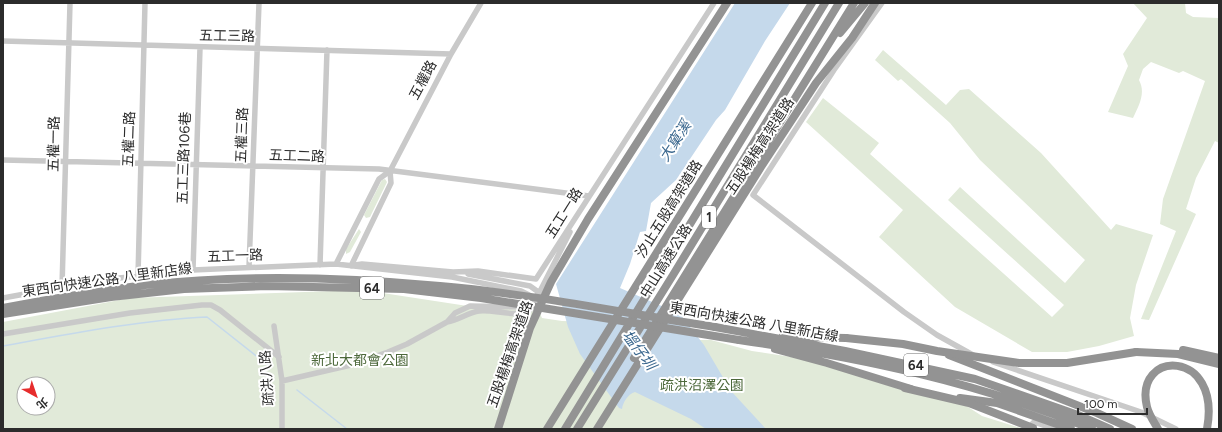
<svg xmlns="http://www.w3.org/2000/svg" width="1222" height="432" font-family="Figtree,'Noto Sans TC',sans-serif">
	<rect width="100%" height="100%" fill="#fff"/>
	<!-- green -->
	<path fill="#e1ead9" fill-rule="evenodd" d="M1133 3H1185L1186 13 1193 17 1219 18V143L1215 141 1196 178 1186 209 1196 214 1149 320 1141 319 1176 231 1160 224 1163 199 1205 81 1183 71 1179 73 1151 62 1143 69 1139 80C1146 93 1139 105 1133 118L1108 112 1128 66 1123 54 1147 18Z
		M883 50 946 105 960 90 969 89 1041 153 1111 230 1116 224 1153 235 1136 285 1130 318 1134 336 1099 346 1067 352H1032L955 307 879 237 903 210 806 122 823 98 879 143 870 154 1052 317 1064 305 948 200 960 187 1065 283 1085 260 980 160 950 123 901 79 898 81 875 60Z
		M385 179 387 182 370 217 366 218 364 215 382 180Z
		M359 229 361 232 350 252 346 254V249Z
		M363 290 474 307 539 311 542 318 562 321 601 322 683 340H711L752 351 805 359 965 405 982 416 1024 429H3V322L130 298ZM24 384H48V408H24Z"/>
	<!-- water -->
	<path fill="#c5d9eb" d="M735 3H790L765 41 725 110 716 120 676 180 651 203 646 231 640 232 630 264 620 288 680 314 704 345 731 391 766 429H706L691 419 635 392C628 394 623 402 622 409L619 408 580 354 568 327 556 284Z"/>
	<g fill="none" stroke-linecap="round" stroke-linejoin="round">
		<!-- stream -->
		<path stroke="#c5d9eb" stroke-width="1.5" d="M3 346C69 334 141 320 207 317L269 366
			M297 390 347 429"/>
		<!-- minor -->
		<path stroke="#c9c9c9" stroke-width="5.5" d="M882 3 834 70 753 195 904 312 937 335 973 355
			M3 41 451 54
			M3 160 379 169 589 196
			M336 264 379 179 390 171 451 54 481 3
			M320 265 327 50
			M355 265 362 264 453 272 478 271 536 279 714 3
			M351 266 391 183 390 171
			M249 267 259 3
			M193 270 200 48
			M468 274 530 286 537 291 538 296
			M138 276 145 3
			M62 287 70 3
			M3 298 101 280 193 270 336 264 452 277 521 291 529 295V298
			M447 322C459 320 469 312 479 311 495 309 517 319 531 309L570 232
			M274 326 282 381V429
			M3 334 130 313 202 305H211L220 310 279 357
			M993 362 1141 412 1176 429
			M282 381 351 365 388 352 407 344 447 322 455 313 470 306 525 307
			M1028 428 1034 422 1054 429"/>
		<!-- highway -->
		<path stroke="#939393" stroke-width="8" d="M840 33 865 3
			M715 327 845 351 975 379 1078 415 1110 429
			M783 335 801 337 846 338
			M739 340C863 358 976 382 1092 429
			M775 349 827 363 911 389
			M1183 350 1219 358
			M1136 352 1178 354 1219 364
			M949 355 1097 413 1132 429
			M634 358 854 3
			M960 398 997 403 1071 429
			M498 429 530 328 551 282 588 219 727 3
			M547 429 812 3
			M565 429 825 3
			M577 429 673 275 839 3
			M597 429 761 167 816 83 852 38 875 3"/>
		<!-- highway-bridge -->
		<path stroke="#939393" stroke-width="8" d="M3 308C50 299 98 291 145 285 243 274 343 277 440 286 532 294 624 313 715 327
			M3 314 111 297 184 289 267 286 404 289 481 298 739 340
			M846 338 903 344 937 351 1019 363H1067L1136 352
			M905 388 969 403 1033 428
			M1158 429C1154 422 1149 415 1147 407 1133 349 1222 348 1207 429"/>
	</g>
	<g text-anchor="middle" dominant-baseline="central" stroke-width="4" stroke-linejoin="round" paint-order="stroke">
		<!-- shield labels -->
		<g fill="#fff" stroke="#6b6b6b" stroke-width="1">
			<rect x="702" y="206" width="14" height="22" rx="3"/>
			<rect x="360" y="277" width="24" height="22" rx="3"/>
			<rect x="904" y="354" width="24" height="22" rx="3"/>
		</g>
		<g font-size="13" font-weight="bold" fill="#2c2c2c">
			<text x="709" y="217">1</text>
			<text x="372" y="288">64</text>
			<text x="916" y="365">64</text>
		</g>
		<!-- street labels -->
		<g font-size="14" fill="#2c2c2c" stroke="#fff">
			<text transform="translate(227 36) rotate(1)">五工三路</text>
			<text transform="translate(423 80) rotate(-62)">五權路</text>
			<text transform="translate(242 135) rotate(-88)">五權三路</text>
			<text transform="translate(129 139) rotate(-88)">五權二路</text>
			<text transform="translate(54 144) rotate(-89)">五權一路</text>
			<text transform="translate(760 146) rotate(-57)">五股楊梅高架道路</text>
			<text transform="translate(297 156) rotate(2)">五工二路</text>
			<text transform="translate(184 158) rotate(-88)">五工三路106巷</text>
			<text transform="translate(669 209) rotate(-58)">汐止五股高架道路</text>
			<text transform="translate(564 213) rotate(-58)">五工一路</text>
			<text transform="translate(235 256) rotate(-2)">五工一路</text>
			<text transform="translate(666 261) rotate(-58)">中山高速公路</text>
			<text transform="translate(107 280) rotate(-8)">東西向快速公路 八里新店線</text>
			<text transform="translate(754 322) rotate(10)">東西向快速公路 八里新店線</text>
			<text transform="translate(510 354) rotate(-71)">五股楊梅高架道路</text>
			<text transform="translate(267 378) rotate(-94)">疏洪八路</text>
		</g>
		<!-- park labels -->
		<g font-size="14" fill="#4c683a" stroke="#fff">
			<text x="360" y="360">新北大都會公園</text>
			<text x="702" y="385">疏洪沼澤公園</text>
		</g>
		<!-- water labels -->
		<g font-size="15" font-style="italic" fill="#3a678e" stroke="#fff">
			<text transform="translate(675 141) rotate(-57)">大窠溪</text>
			<text transform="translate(639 350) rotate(53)">塭仔圳</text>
		</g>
	</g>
	<!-- border -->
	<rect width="1222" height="432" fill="none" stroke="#2c2c2c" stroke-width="8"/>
	<!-- north arrow -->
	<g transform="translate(36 396) rotate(140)"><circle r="19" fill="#ffffff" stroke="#ababab"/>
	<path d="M0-3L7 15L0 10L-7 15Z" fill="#e62c2c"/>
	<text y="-6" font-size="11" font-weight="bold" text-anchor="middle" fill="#2c2c2c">北</text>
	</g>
	<!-- scale -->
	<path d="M1078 408v6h69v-6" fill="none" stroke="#2c2c2c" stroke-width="2"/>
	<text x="1084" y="408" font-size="12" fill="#2c2c2c" stroke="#ffffff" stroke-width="3" paint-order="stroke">100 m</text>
</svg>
